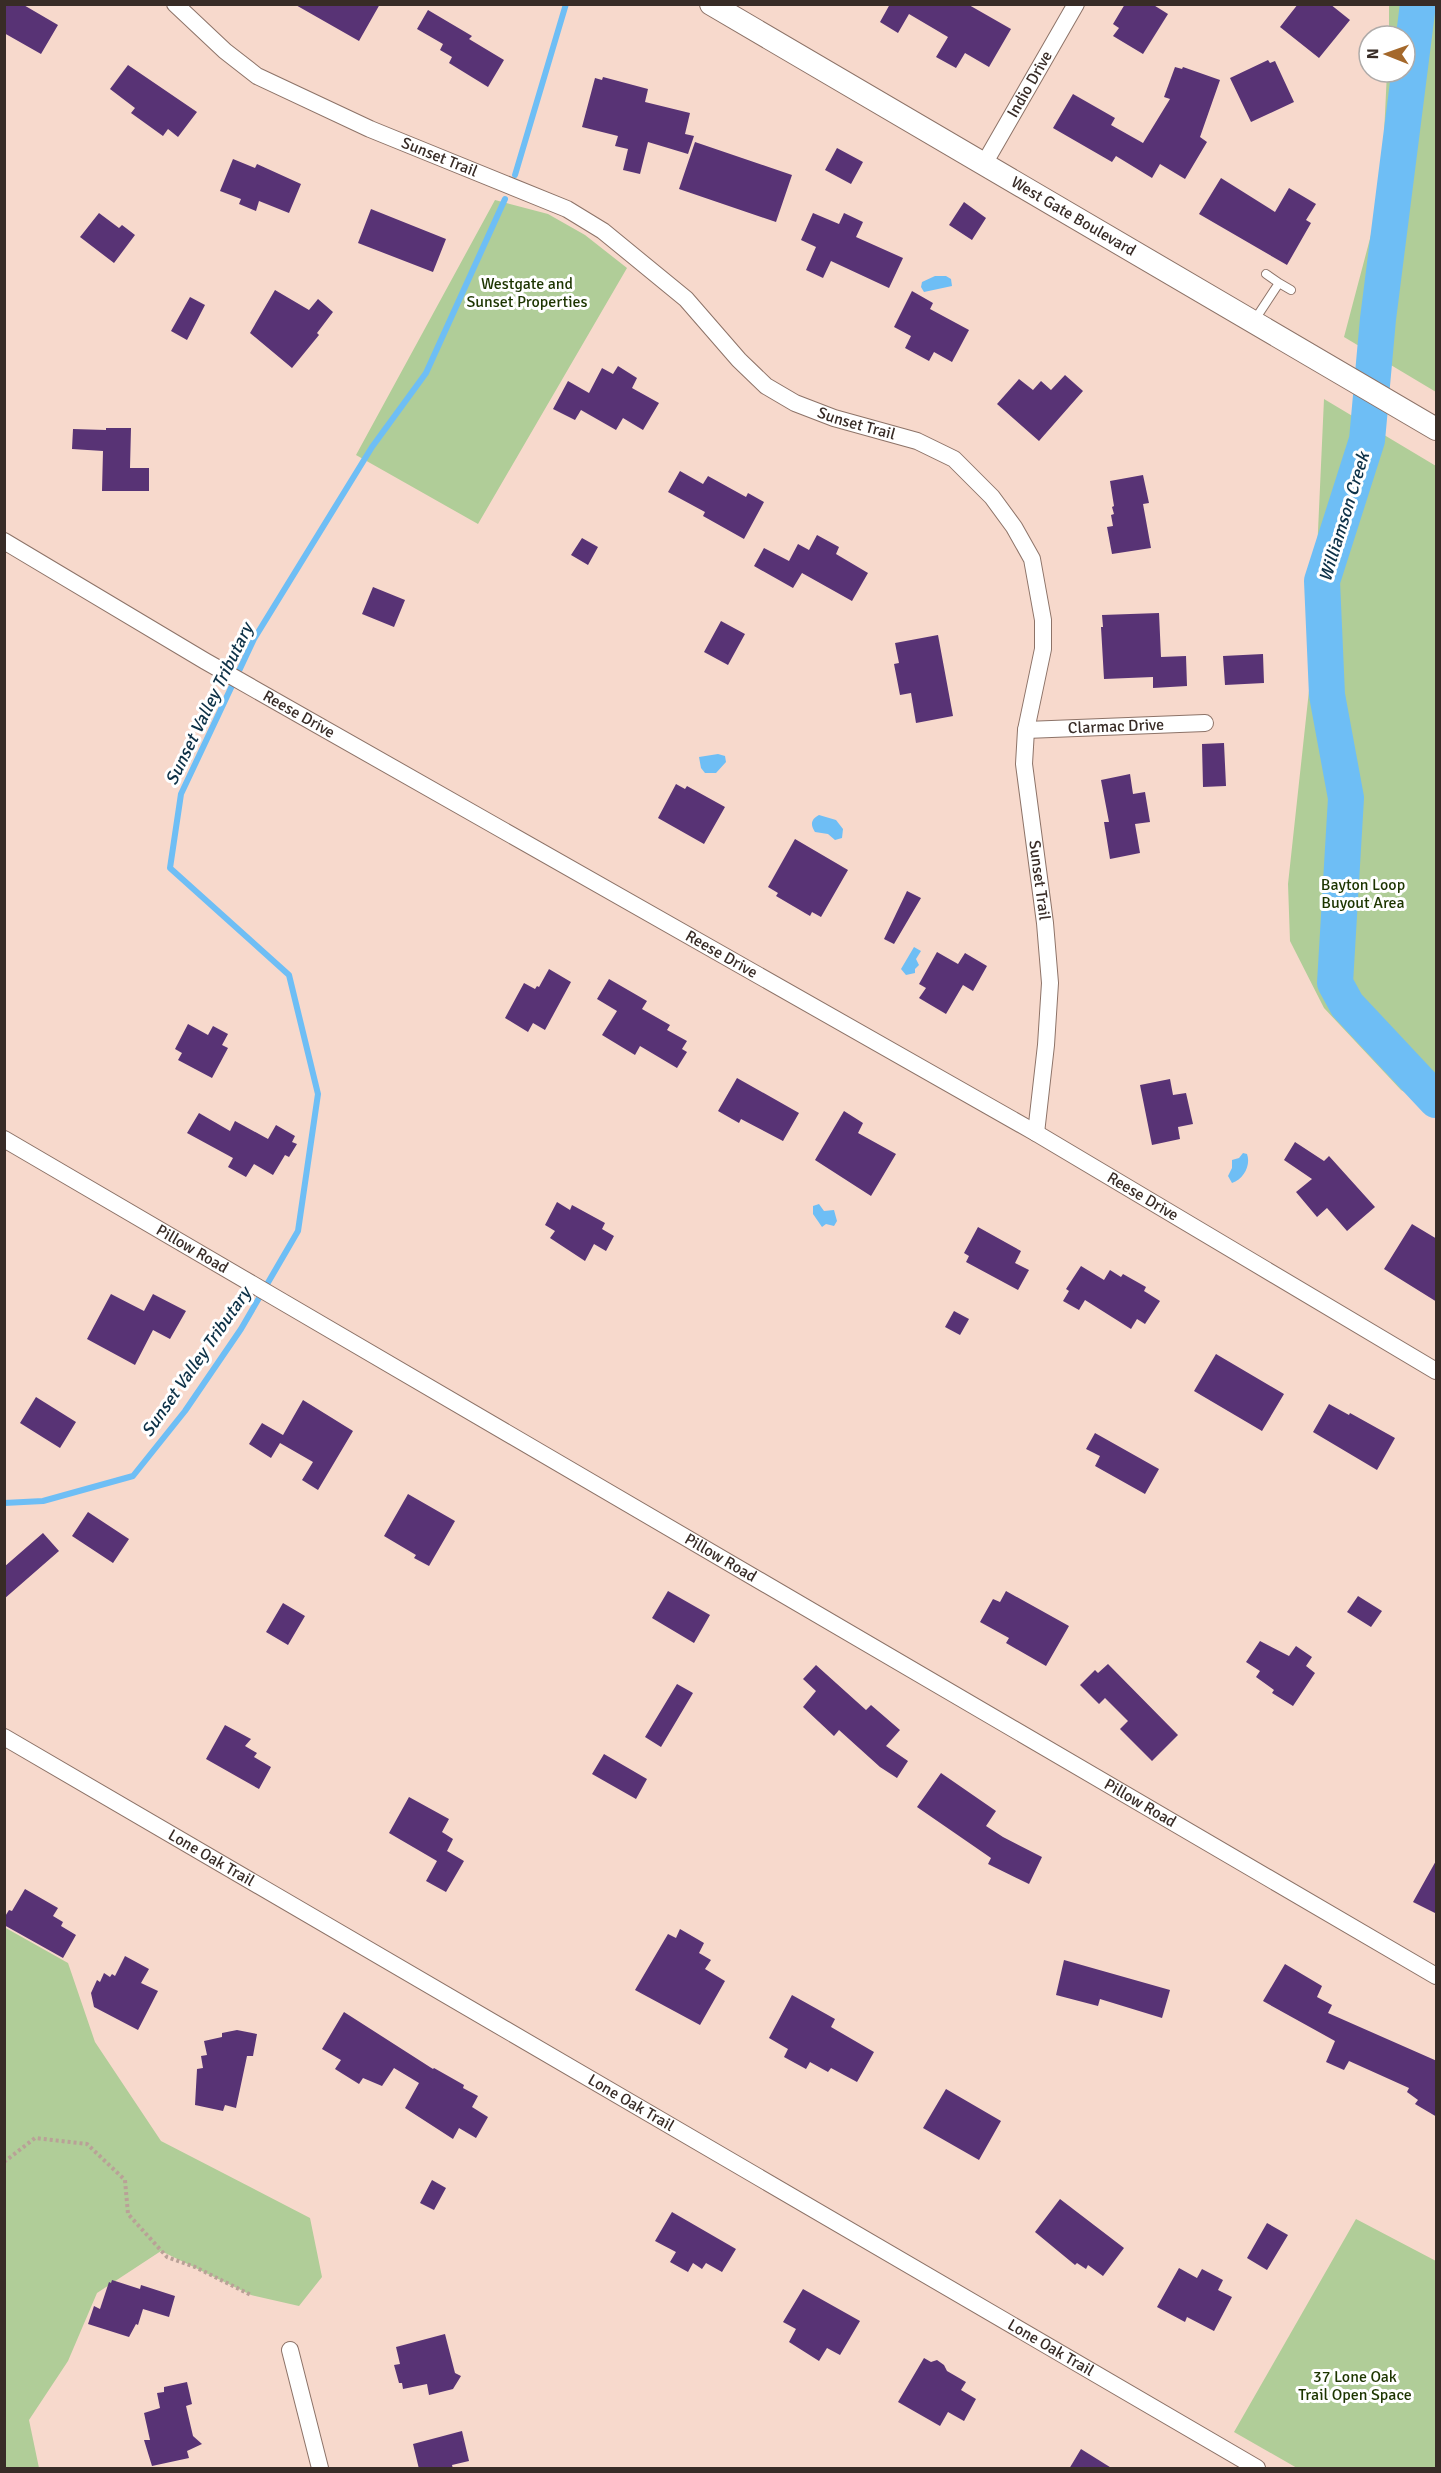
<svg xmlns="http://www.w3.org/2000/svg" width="1441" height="2473" font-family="Signika,sans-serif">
	<rect width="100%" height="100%" fill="#f7d9cc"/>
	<!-- green -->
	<path fill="#b0cd98" d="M1389 5H1436V392L1344 337 1381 197 1387 72H1405V36H1389Z
		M495 200 548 214 585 235 627 268 478 524 356 455Z
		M1324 399 1436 466V1110L1401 1090 1324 1008 1290 941 1288 884 1312 663Z
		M4 1927 68 1963 95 2042 161 2141 310 2218 322 2277 299 2306 251 2295 161 2251 97 2293 68 2361 29 2420 39 2468H5Z
		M1356 2219 1436 2261V2468H1297L1234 2432Z"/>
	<!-- water -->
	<path fill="#6ebef5" d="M935 276H946L951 279 952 286 924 292 921 287 922 282Z
		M718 754 725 756 726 762 716 773H705L701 768 699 757Z
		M819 815 836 820 843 829 842 838 835 840 828 834 815 832C810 825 811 819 819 815Z
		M914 947 921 951 916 959 919 965 915 969V973L906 975 901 969Z
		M1243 1153 1247 1154C1251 1165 1244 1179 1232 1183L1228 1176 1232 1168V1160L1239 1158Z
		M819 1204 824 1211 834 1210 837 1221 834 1226 826 1224 822 1227 813 1214V1206Z"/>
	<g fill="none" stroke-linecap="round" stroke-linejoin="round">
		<!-- stream -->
		<path stroke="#6ebef5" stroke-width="6" d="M515 175 566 4
			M4 1503 43 1501 133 1476 185 1411 241 1329 298 1231 318 1094 289 975 170 868 181 794 254 639 372 447 426 373 505 199"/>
		<!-- river -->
		<path stroke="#6ebef5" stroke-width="36" d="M1418 4 1378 319 1367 440 1322 581 1327 695 1346 798 1335 983 1347 1005 1436 1100"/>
	</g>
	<!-- building -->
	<path fill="#583375" d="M4 4H22L58 25 41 54 4 33Z
		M294 4H380L359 41Z
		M890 4 969 5 1011 29 989 67 965 53 956 68 936 57 948 37 909 14 898 33 880 22Z
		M1125 4H1152L1168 14 1143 54 1113 36 1119 28 1113 24Z
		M1298 4H1330L1350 20 1319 58 1280 27Z
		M428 10 472 36 469 39 504 60 488 87 449 63 452 57 440 50 443 44 417 29Z
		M1268 60 1270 63 1275 61 1294 102 1251 122 1230 78Z
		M128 65 197 112 178 137 168 129 163 136 131 113 135 108 110 89Z
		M1175 67 1182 69 1183 67 1220 80 1200 137 1207 142 1185 179 1160 164 1152 178 1116 156 1112 162 1053 128 1073 94 1115 118 1111 125 1143 143 1170 99 1164 97Z
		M603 77 648 89 645 102 690 113 685 134 694 136 688 154 648 142 640 174 623 170 628 149 615 146 618 136 582 127 595 78 602 80Z
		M695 142 792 175 776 222 679 189Z
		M837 148 863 162 851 184 825 170Z
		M233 159 255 168 257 164 301 184 289 213 259 201 256 211 239 204 241 199 220 191Z
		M1221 178 1275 212 1289 188 1316 204 1306 220 1311 223 1287 265 1199 214Z
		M964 202 986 218 972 240 949 225Z
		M371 209 446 239 433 272 358 243Z
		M99 213 119 228 122 225 135 235 114 263 80 237Z
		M813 213 839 224 844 213 863 222 856 237 903 258 889 288 831 261 823 278 806 270 816 247 801 240Z
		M275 290 309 310 318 299 333 312 317 333 319 335 292 368 250 333Z
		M912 291 933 303 930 309 969 330 952 362 934 352 929 361 905 348 911 336 894 327Z
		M190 297 205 305 187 340 171 331Z
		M618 366 637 378 632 388 659 403 643 430 623 418 616 430 581 410 575 420 553 409 568 381 589 393 602 368 613 374Z
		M1065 375 1083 391 1039 441 997 404 1019 379 1033 390 1041 381 1051 390Z
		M106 428H131L130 468H149V491H102L103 451 72 449 73 429 106 430Z
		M680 471 703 484 708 476 746 497 748 493 764 502 744 539 703 516 705 512 668 492Z
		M1143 475 1149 503 1143 504 1151 548 1112 554 1107 527 1113 526 1111 515 1114 514 1112 507 1114 506 1110 481Z
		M817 535 839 547 836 554 868 573 852 601 802 573 793 588 754 566 764 548 789 561 798 544 809 550Z
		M582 538 598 547 588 565 571 555Z
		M373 587 405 600 394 627 362 614Z
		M1159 613 1161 657 1186 656 1187 686 1153 688V677L1104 679 1101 627H1103L1102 615Z
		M721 621 745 634 728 665 704 652Z
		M938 635 953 716 916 723 911 693 900 695 894 664 899 663 895 643Z
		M1263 654 1264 683 1225 685 1223 656Z
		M1224 743 1226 786 1203 787 1202 744Z
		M1130 774 1133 794 1145 792 1150 822 1135 824 1140 853 1110 859 1104 822H1109L1101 780Z
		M676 784 685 789 687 786 725 807 704 844 658 818Z
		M795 839 848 870 821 917 812 912 810 916 776 896 778 893 768 887Z
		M907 891 921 898 894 944 884 939Z
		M937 952 958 964 965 953 987 966 973 991 963 985 946 1014 919 998 926 988 919 984Z
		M549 969 571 982 545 1030 533 1023 528 1032 505 1018 524 983 535 989 537 986 539 987Z
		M609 979 647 1001 642 1009 670 1025 667 1030 687 1041 682 1049 687 1052 677 1068 640 1046 635 1055 602 1035 617 1011 597 999Z
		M188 1024 208 1035 213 1026 228 1034 222 1045 228 1048 212 1078 178 1060 182 1053 175 1049Z
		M737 1078 799 1113 783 1141 741 1119 739 1123 718 1111Z
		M1170 1079 1173 1095 1186 1093 1193 1124 1178 1127 1180 1139 1152 1145 1140 1085Z
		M844 1111 863 1123 858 1133 896 1154 871 1196 815 1160Z
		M199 1113 230 1131 235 1121 268 1139 276 1125 295 1136 292 1142 297 1144 289 1157 285 1155 273 1175 254 1164 246 1177 228 1167 233 1158 187 1133Z
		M1295 1142 1324 1161 1329 1156 1375 1207 1347 1231 1327 1208 1317 1217 1296 1192 1312 1179 1284 1160Z
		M557 1202 570 1210 572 1205 605 1223 602 1229 614 1236 606 1251 594 1244 585 1261 550 1238 555 1231 545 1225Z
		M1412 1224 1437 1239V1302L1384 1269Z
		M978 1227 1021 1251 1015 1263 1029 1270 1018 1290 966 1262 969 1256 964 1253Z
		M1081 1266 1104 1280 1110 1270 1121 1277 1123 1274 1146 1287 1144 1291 1160 1301 1145 1324 1137 1319 1131 1329 1085 1300 1079 1310 1063 1301 1069 1291 1066 1289Z
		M111 1294 144 1311 153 1294 186 1311 170 1339 153 1330 135 1365 87 1339Z
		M954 1311 969 1319 960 1335 945 1327Z
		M1216 1354 1284 1394 1262 1431 1194 1391Z
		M36 1397 76 1422 60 1448 20 1423Z
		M303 1400 353 1431 318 1490 302 1480 313 1462 280 1443 271 1458 249 1444 262 1423 283 1435Z
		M1329 1404 1349 1415 1350 1413 1395 1438 1377 1470 1313 1432Z
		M1095 1433 1159 1469 1145 1494 1095 1466 1100 1456 1086 1449Z
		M408 1494 455 1521 429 1566 414 1558 416 1555 384 1536Z
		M88 1512 129 1539 113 1563 72 1536Z
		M43 1533 59 1551 4 1599V1567Z
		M668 1591 710 1615 694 1643 652 1618Z
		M1006 1591 1069 1626 1046 1666 1006 1643 1009 1638 980 1622 993 1599 1000 1602Z
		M1358 1596 1382 1611 1371 1627 1347 1612Z
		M283 1603 305 1616 288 1645 266 1632Z
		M1260 1641 1289 1656 1296 1646 1312 1657 1306 1666 1315 1673 1293 1706 1272 1693 1274 1690 1256 1677 1260 1671 1246 1662Z
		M1108 1664 1178 1735 1152 1761 1120 1729 1128 1721 1105 1698 1099 1704 1080 1685 1095 1670 1098 1673Z
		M816 1665 866 1710 871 1705 900 1730 886 1746 908 1761 897 1778 880 1767 839 1730 834 1736 803 1707 816 1691 803 1679Z
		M677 1684 693 1693 661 1747 645 1737Z
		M225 1725 251 1739 245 1746 257 1753 254 1757 271 1767 259 1789 206 1759Z
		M604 1754 647 1779 636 1799 592 1774Z
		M941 1773 996 1811 986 1826 1003 1837 1042 1857 1029 1884 988 1864 991 1858 917 1807Z
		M409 1797 449 1819 442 1832 453 1839 447 1851 464 1861 446 1892 426 1881 437 1861 389 1833Z
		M1437 1859V1914L1413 1902Z
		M25 1889 58 1908 53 1916 63 1922 61 1926 76 1935 63 1958 4 1925V1918L9 1910 12 1911Z
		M680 1929 704 1943 699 1953 711 1960 705 1969 725 1981 700 2025 635 1990 668 1934 676 1938Z
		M125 1956 149 1969 141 1983 158 1991 138 2030 94 2007 91 1993 97 1980 100 1982 104 1973 110 1977 112 1974 115 1976Z
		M1064 1960 1170 1990 1162 2018 1100 1999 1098 2006 1056 1995Z
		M1285 1964 1322 1986 1317 1997 1332 2005 1328 2013 1437 2061V2117L1415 2104 1418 2100 1407 2092 1409 2088 1349 2061 1344 2070 1326 2062 1335 2041 1263 2001Z
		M792 1995 835 2019 831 2027 874 2052 857 2082 831 2068 828 2072 810 2062 806 2069 784 2057 788 2049 769 2038Z
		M344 2012 433 2069 434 2068 464 2085 463 2088 478 2096 472 2107 488 2117 476 2138 459 2128 453 2139 405 2108 419 2083 394 2068 382 2086 363 2078 359 2084 335 2069 341 2060 322 2049Z
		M237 2030 257 2034 253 2056H247L236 2108 225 2105 223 2111 195 2105 197 2069 203 2068 201 2056 207 2055 204 2041 222 2037V2033Z
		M946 2089 1001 2121 979 2160 923 2128Z
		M432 2180 446 2188 434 2210 420 2203Z
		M1060 2199 1124 2248 1103 2276 1088 2265 1086 2269 1077 2263 1075 2265 1035 2232Z
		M672 2212 736 2249 722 2272 706 2263 702 2269 693 2263 688 2272 670 2262 676 2252 655 2241Z
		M1267 2223 1288 2235 1267 2270 1247 2258Z
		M1179 2268 1197 2278 1202 2269 1223 2280 1218 2290 1232 2297 1214 2331 1187 2317 1185 2322 1157 2307Z
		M112 2280 140 2289 141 2285 175 2296 169 2317 143 2309 138 2325 136 2324 129 2337 88 2324 94 2306 100 2309 109 2282 111 2283Z
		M803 2289 860 2321 840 2355 827 2348 819 2361 789 2342 796 2329 783 2322Z
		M445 2334 455 2373 461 2376 453 2389 429 2395 427 2384 403 2389 402 2383H399L394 2365 400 2364 396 2347Z
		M924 2358 931 2362 937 2360 944 2365 947 2371 966 2382 961 2390 976 2399 964 2421 948 2412 940 2426 898 2402Z
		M187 2382 192 2404 186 2406 193 2436 202 2444 187 2451 189 2458 152 2466 144 2440H150L144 2413 160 2408 157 2393 164 2392V2387Z
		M462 2431 469 2461 452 2465 453 2469H419L413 2444Z
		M1081 2449 1113 2469H1069Z"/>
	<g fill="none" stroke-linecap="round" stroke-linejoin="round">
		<defs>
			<path id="service" d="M1279 283 1291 290
				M1254 321 1279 283 1266 274"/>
			<g id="minor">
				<path id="s1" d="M175 4 225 51 257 76 370 129 567 209 603 231 686 299 739 360 766 386 795 403 834 418 917 441 954 459 992 497 1014 527 1032 559 1043 620V649L1026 730 1024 764 1045 923 1050 983 1046 1045 1036 1133"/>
				<path id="s2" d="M984 164 1076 4"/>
				<path id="s3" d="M4 541 205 661 1036 1133 1436 1371"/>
				<path id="s4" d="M1026 730 1205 723"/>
				<path id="s5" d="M4 1139 1436 1976"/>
				<path id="s6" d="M4 1737 1257 2468"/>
				<path d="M290 2350 320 2468"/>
			</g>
			<g id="secondary">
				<path id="s7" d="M711 4 1436 429"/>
			</g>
		</defs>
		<!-- service casing -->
		<use href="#service" stroke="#8d7368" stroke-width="10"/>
		<!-- minor casing -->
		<use href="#minor" stroke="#8d7368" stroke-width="18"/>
		<!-- secondary casing -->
		<use href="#secondary" stroke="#8d7368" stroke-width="24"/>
		<!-- path -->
		<path stroke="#b9a197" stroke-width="4" stroke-dasharray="3 3" stroke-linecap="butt" d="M4 2162 35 2138 87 2144 125 2180 128 2214 167 2257 195 2267 251 2295"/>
		<!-- service -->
		<use href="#service" stroke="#fff" stroke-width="8"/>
		<!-- minor -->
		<use href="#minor" stroke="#fff" stroke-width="16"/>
		<!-- secondary -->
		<use href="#secondary" stroke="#fff" stroke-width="22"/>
	</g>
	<g text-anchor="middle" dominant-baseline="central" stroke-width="6" stroke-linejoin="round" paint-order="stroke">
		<!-- street labels -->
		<g font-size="16" fill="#382c27" stroke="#fff">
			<text stroke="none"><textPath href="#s2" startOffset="92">Indio Drive</textPath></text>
			<text stroke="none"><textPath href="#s1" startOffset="309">Sunset Trail</textPath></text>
			<text stroke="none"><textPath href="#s7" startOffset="420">West Gate Boulevard</textPath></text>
			<text stroke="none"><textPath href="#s1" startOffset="813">Sunset Trail</textPath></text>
			<text stroke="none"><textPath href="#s3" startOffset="342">Reese Drive</textPath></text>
			<text stroke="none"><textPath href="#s4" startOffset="90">Clarmac Drive</textPath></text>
			<text stroke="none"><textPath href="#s1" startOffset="1370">Sunset Trail</textPath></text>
			<text stroke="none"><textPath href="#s3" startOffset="828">Reese Drive</textPath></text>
			<text stroke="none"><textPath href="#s3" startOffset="1314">Reese Drive</textPath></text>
			<text stroke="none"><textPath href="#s5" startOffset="218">Pillow Road</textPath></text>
			<text stroke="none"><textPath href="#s5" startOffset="830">Pillow Road</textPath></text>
			<text stroke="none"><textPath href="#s5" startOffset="1316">Pillow Road</textPath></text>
			<text stroke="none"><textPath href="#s6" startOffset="240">Lone Oak Trail</textPath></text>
			<text stroke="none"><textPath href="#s6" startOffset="726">Lone Oak Trail</textPath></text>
			<text stroke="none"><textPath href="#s6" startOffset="1212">Lone Oak Trail</textPath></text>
		</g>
		<!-- park labels -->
		<g font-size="16" fill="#1d3500" stroke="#fff">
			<text x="527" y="284">Westgate and<tspan x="527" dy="18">Sunset Properties</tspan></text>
			<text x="1363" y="885">Bayton Loop<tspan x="1363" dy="18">Buyout Area</tspan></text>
			<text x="1355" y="2377">37 Lone Oak<tspan x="1355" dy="18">Trail Open Space</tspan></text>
		</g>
		<!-- water labels -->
		<g font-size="18" font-style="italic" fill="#0d3147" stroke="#fff">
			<text transform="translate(1344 517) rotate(-73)">Williamson Creek</text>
			<text transform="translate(209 704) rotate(-64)">Sunset Valley Tributary</text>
			<text transform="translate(196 1362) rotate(-55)">Sunset Valley Tributary</text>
		</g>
	</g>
	<!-- border -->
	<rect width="1441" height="2473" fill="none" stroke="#382c27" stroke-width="12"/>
	<!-- north arrow -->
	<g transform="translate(1387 54) rotate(271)"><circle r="28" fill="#ffffff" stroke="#afaba9" stroke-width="1.5"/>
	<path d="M0-4.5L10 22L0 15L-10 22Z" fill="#a4682b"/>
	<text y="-9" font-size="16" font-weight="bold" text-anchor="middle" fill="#382c27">N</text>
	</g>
</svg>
